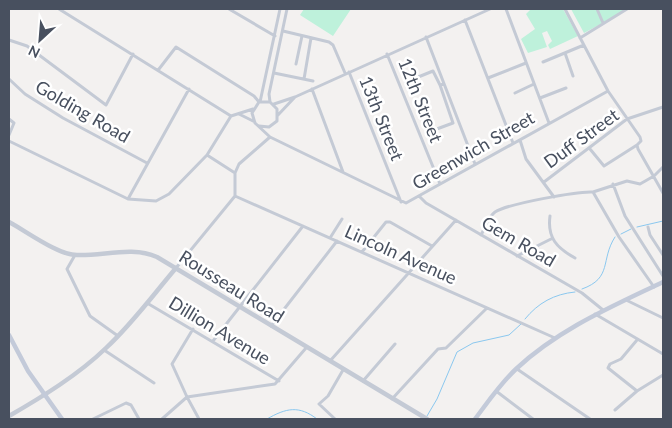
<svg xmlns="http://www.w3.org/2000/svg" width="672" height="428" font-family="Lato,sans-serif">
	<rect width="100%" height="100%" fill="#f3f1f0"/>
	<!-- green -->
	<path fill="#bef1db" d="M304 9H351L333 36 300 15Z
		M531 9H563L578 36 550 49 548 45 552 41 547 31 542 33 547 47 528 53 521 39 535 29 526 14Z
		M571 9H629L584 33Z"/>
	<g fill="none" stroke-linecap="round" stroke-linejoin="round">
		<!-- stream -->
		<path stroke="#8bc8ef" stroke-width="1" d="M637 227 663 221
			M621 234 631 229
			M582 289C613 278 600 260 615 237
			M525 319C538 303 554 294 575 292
			M427 416 437 399 457 352 473 343 509 335 521 324
			M267 419C286 408 299 405 317 419"/>
		<!-- minor -->
		<path stroke="#c4cad5" stroke-width="3" d="M59 9 231 116
			M229 9 275 36
			M506 9 549 123
			M565 9 608 91 640 137 641 141 637 145 638 149 663 193
			M597 9 603 23
			M465 20 513 143
			M283 31 329 42 333 45 345 73
			M426 37 475 164
			M580 38 627 9
			M9 40 27 46 106 105 133 54
			M565 53 573 76
			M387 54 440 184
			M543 62 584 45
			M296 64 302 36
			M159 69 176 47 254 96 259 102
			M349 72 401 202
			M274 73 313 81
			M488 78 526 63
			M9 79 25 94 63 118 147 163
			M304 79 311 38
			M406 82 433 71 440 85
			M312 89 343 172
			M515 93 534 84
			M295 97 490 9
			M540 98 566 88
			M260 102 280 9
			M270 102 269 94 287 9
			M274 104 295 97 278 115
			M239 114 253 121
			M231 116 253 109
			M9 119 14 123 9 135
			M259 126 269 127 277 121V109L270 102H259L252 113 255 123 270 137
			M426 133 453 123 440 85 444 84
			M270 137 406 203 608 91
			M520 140 526 159 554 197
			M9 141 128 199 156 201 169 194 207 155 231 116
			M590 149 604 166 637 145
			M207 155 235 173
			M544 182 627 119 663 107
			M613 184 625 216 663 276
			M593 192 627 181 640 184 654 176 663 167
			M235 196 555 338
			M420 197 426 203 582 293 603 310
			M128 199 189 89
			M550 216C547 238 557 248 575 258
			M648 227 650 235 663 255
			M481 235C485 228 488 217 495 212 507 204 578 191 593 192L619 237 654 287
			M330 238 342 219
			M362 252 386 222H390L432 246
			M75 255 67 269 90 316 118 336
			M517 256 551 239
			M176 268 235 196V173L239 164 270 137
			M626 300 663 318
			M147 303 279 381
			M595 314 663 354
			M271 326 337 241
			M193 329 172 364 187 397 199 419
			M637 340 621 359 610 364 608 368 637 391
			M213 341 303 226
			M104 350 154 383
			M330 361 456 220
			M517 369 590 419
			M363 381 395 344
			M496 391 533 419
			M392 399 438 349 446 348 487 308
			M615 410 637 391 663 375
			M93 419 126 403 131 405 139 419
			M162 419 187 397 275 384 306 348
			M335 419 319 404 328 396 343 370"/>
		<!-- tertiary -->
		<path stroke="#c4cad5" stroke-width="4.5" d="M9 222C26 231 58 255 77 255 104 256 132 246 157 257L427 419
			M9 416C42 397 78 375 106 348 132 324 153 295 176 268"/>
		<!-- secondary -->
		<path stroke="#c3cad9" stroke-width="4.5" d="M9 335 28 371 62 419
			M475 419C488 402 500 384 516 369 559 329 611 307 663 282"/>
	</g>
	<g text-anchor="middle" dominant-baseline="central" stroke-width="5" stroke-linejoin="round" paint-order="stroke">
		<!-- street labels -->
		<g font-size="18" fill="#48505f" stroke="#fff">
			<text transform="translate(421 100) rotate(68)">12th Street</text>
			<text transform="translate(83 111) rotate(30)">Golding Road</text>
			<text transform="translate(382 118) rotate(68)">13th Street</text>
			<text transform="translate(581 138) rotate(-36)">Duff Street</text>
			<text transform="translate(473 150) rotate(-30)">Greenwich Street</text>
			<text transform="translate(519 241) rotate(30)">Gem Road</text>
			<text transform="translate(401 254) rotate(24)">Lincoln Avenue</text>
			<text transform="translate(232 286) rotate(32)">Rousseau Road</text>
			<text transform="translate(220 330) rotate(31)">Dillion Avenue</text>
		</g>
	</g>
	<!-- border -->
	<rect width="672" height="428" fill="none" stroke="#48505f" stroke-width="20"/>
	<!-- north arrow -->
	<g transform="translate(40 40) rotate(206)" stroke="#ffffff" stroke-width="4" paint-order="stroke">
	<path d="M0-4L9 19L0 12L-9 19Z" fill="#48505f"/>
	<text y="-8" font-size="14" font-weight="bold" text-anchor="middle" fill="#48505f">N</text>
	</g>
</svg>
